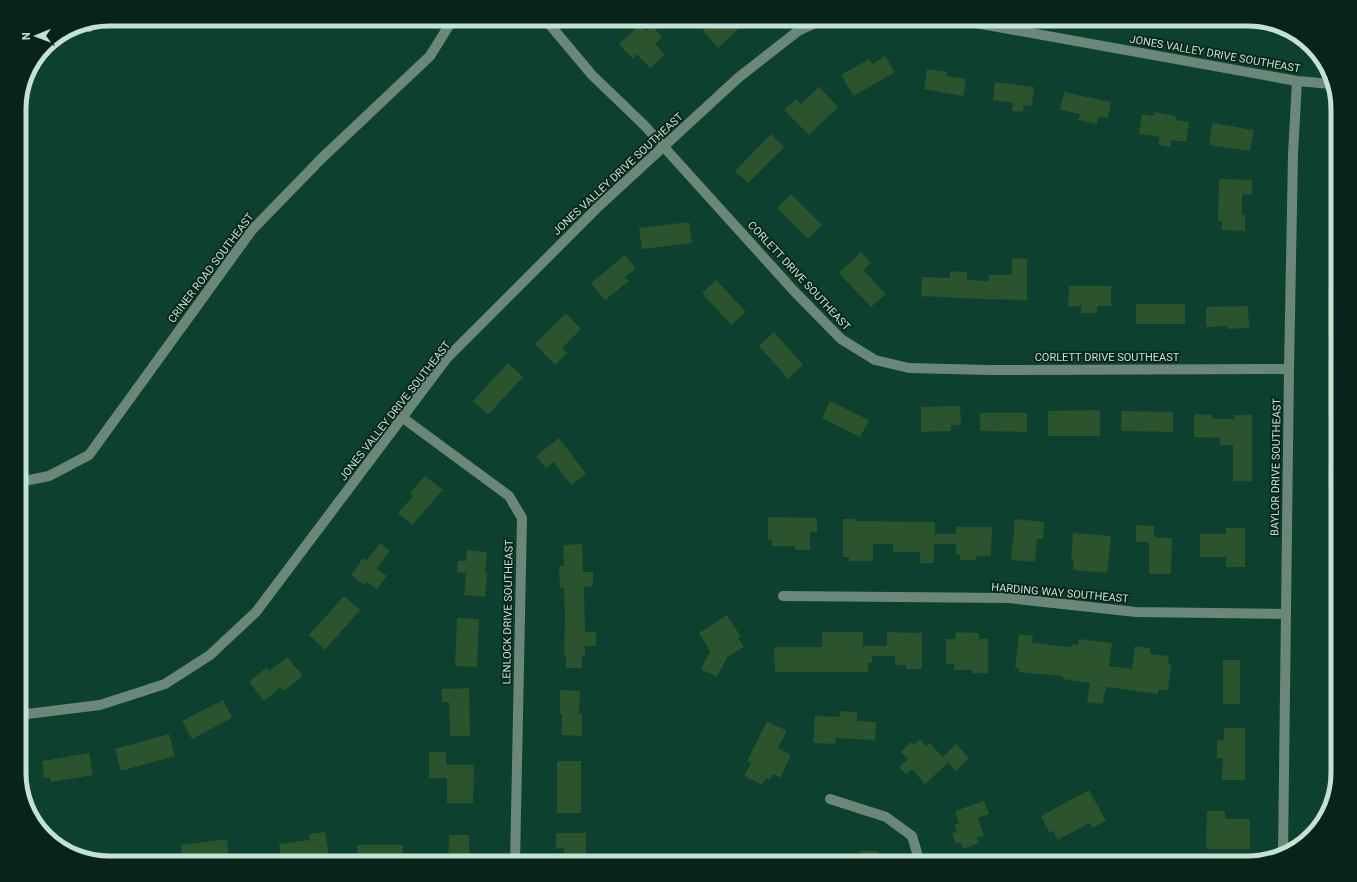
<svg xmlns="http://www.w3.org/2000/svg" width="1357" height="882" font-family="Roboto,sans-serif">
	<rect width="100%" height="100%" fill="#0d402e"/>
	<!-- building -->
	<path fill="#2b532d" d="M716 19H749L718 48 703 31Z
		M640 25 646 31 652 25 662 37 655 44 665 55 650 68 637 54 633 59 619 44Z
		M885 56 895 72 854 96 841 75 869 59 872 64Z
		M927 69 947 72 946 76 966 79 963 96 924 89Z
		M995 82 1034 87 1032 106 1024 105 1023 112 1012 111 1013 103 993 100Z
		M819 87 838 107 809 135 784 110 796 99 801 104Z
		M1064 92 1111 102 1108 118 1098 117 1097 124 1078 120 1080 114 1060 110Z
		M1154 112 1176 116V120L1189 122 1186 142 1171 140 1170 147 1158 145 1160 137 1139 134 1142 114 1153 116Z
		M1212 123 1254 130 1250 151 1209 145Z
		M771 134 784 147 748 183 735 171Z
		M1219 179 1252 180V195L1242 194V215H1245V231L1222 230V221H1218Z
		M791 194 822 225 808 239 777 208Z
		M689 222 692 243 642 249 639 228Z
		M861 252 871 263 863 270 886 294 871 307 839 273Z
		M625 255 634 266V270L625 277 629 281 605 300 591 283Z
		M1012 258 1027 259V300L982 299 921 296 922 277 950 278V271L967 272V280L989 281V275H1012Z
		M716 280 746 312 731 325 702 293Z
		M1069 286H1111V306H1097V313H1081V306H1068Z
		M1328 290H1338V336H1328Z
		M1136 304H1185V324H1136Z
		M1248 306 1249 328 1227 329V326L1206 327V307Z
		M566 313 581 329 562 348 567 353 555 365 535 344Z
		M774 332 803 365 788 379 759 346Z
		M1328 362H1338V413H1328Z
		M508 363 523 377 488 415 473 401Z
		M830 401 869 420 860 437 822 418Z
		M960 406 961 425H951V431L921 432V407Z
		M1100 410V436H1048V411Z
		M1122 411 1173 412V432L1121 431Z
		M980 413H1027V432L980 431Z
		M1194 414 1212 415V419H1234V415H1252V481H1233V445H1220V438L1194 437Z
		M559 438 586 474 571 485 554 462 546 468 536 456Z
		M1329 448H1338V491L1328 490Z
		M425 476 443 490 412 525 398 513 413 496 410 493Z
		M768 517 817 518V532H810V550H795V546H772V540H768Z
		M843 519H855V521L935 522V534H956V527H992L991 556H977L976 560H960V555L956 554V544H934V563H920V552H893V544H873V561H849V557H843Z
		M1015 519 1044 522 1043 539H1037L1035 562 1011 560Z
		M1136 525 1154 526V537L1172 538 1171 574H1149V542H1136Z
		M1226 528H1245V567H1226V557H1200V534H1226Z
		M1073 533 1111 536 1107 573 1073 570 1074 561H1071Z
		M380 543 390 551 377 569 387 576 377 589 367 582 364 585 351 575 363 558 367 560Z
		M582 544 583 572H593V586L584 587 585 632H596V646H585V655H582V668H566V655H564L565 615 564 588H560L559 566H564L563 545Z
		M467 550 487 552 485 573 487 574 485 597 464 595 466 573 457 572 458 561H466Z
		M344 596 360 610 325 650 309 635Z
		M727 615 741 637 738 638 744 647 727 657 717 677 701 669 710 651 699 633Z
		M457 618 479 619 477 667 455 666Z
		M822 632H863V646H887V632L922 633V669H906V665H895V656H872V663H868V672H775L774 647H822Z
		M956 632 979 633V639H988V673H972V670H954V664H946V639H955Z
		M1019 634 1033 636 1032 643 1060 646 1072 647V644L1078 645 1079 639 1112 643 1109 666 1132 669 1135 646 1150 648V654L1169 656 1168 664H1171L1168 690 1159 689 1158 694 1106 687V690H1105L1103 704 1087 702 1090 683 1063 679V676L1019 672V668H1015Z
		M287 657 303 676 284 691 281 687 264 701 249 682 266 668 269 671Z
		M1223 660H1240V704H1223Z
		M469 688 470 736H450L449 702H442V689Z
		M560 690 580 691 579 714H582V736L562 735V714H560Z
		M223 700 232 718 192 739 182 721Z
		M840 711 857 712V721L876 722 875 740 836 738 835 744 813 743 815 716 840 717Z
		M767 721 787 731 778 748 791 755 780 778 773 774 770 780 766 778 762 785 744 776 751 763 747 761Z
		M1224 728H1245V780H1222L1223 758H1217V740H1224Z
		M169 734 175 756 121 771 115 749Z
		M920 739 926 746 930 743 948 763 925 784 912 769 906 774 899 767 908 759 901 752 911 742 914 745Z
		M956 744 969 758 956 771 943 757Z
		M429 752H446V765H474L473 803H447V778H429Z
		M89 753 93 775 51 782 50 777 44 778 42 761Z
		M557 761H581V813H557Z
		M1089 790 1106 821 1092 828 1089 823 1058 840 1053 831 1050 833 1041 816Z
		M984 801 989 814 978 818 984 836 977 838 979 843 963 849 960 842 956 844 952 833 957 832 954 825 959 823 955 811Z
		M1207 811H1225V819H1250V849H1206Z
		M325 832 329 856 282 863 279 844 310 840 309 834Z
		M556 833H586V863H564V848L556 849Z
		M449 835H469V863H448Z
		M227 839 229 856 183 862 181 845Z
		M357 845H403V863H357Z
		M860 851H879V863H861Z"/>
	<g fill="none" stroke-linecap="round" stroke-linejoin="round">
		<!-- minor -->
		<path stroke="#6b877a" stroke-width="10" d="M545 19 592 75 644 125 794 291 841 339 875 360 909 368 989 370 1289 369
			M954 19 1297 81 1331 84
			M82 24 89 27
			M403 418 509 496 522 518 515 863
			M19 482 49 476 89 455 252 230 322 158 430 56 453 19
			M783 596 1008 598 1136 612 1286 614
			M19 715 100 705 165 684 210 655 256 612 447 358 599 206 738 78 798 31 824 19
			M830 799 886 817 912 836 920 863
			M1283 854 1289 369 1293 154 1297 81"/>
	</g>
	<g text-anchor="middle" dominant-baseline="central" stroke-width="3.5" stroke-linejoin="round" paint-order="stroke">
		<!-- street labels -->
		<g font-size="11" fill="#c3e2d3" stroke="#082319">
			<text transform="translate(1215 54) rotate(10)">JONES VALLEY DRIVE SOUTHEAST</text>
			<text transform="translate(618 174) rotate(-43)">JONES VALLEY DRIVE SOUTHEAST</text>
			<text transform="translate(211 268) rotate(-53)">CRINER ROAD SOUTHEAST</text>
			<text transform="translate(799 276) rotate(47)">CORLETT DRIVE SOUTHEAST</text>
			<text x="1107" y="357">CORLETT DRIVE SOUTHEAST</text>
			<text transform="translate(395 411) rotate(-52)">JONES VALLEY DRIVE SOUTHEAST</text>
			<text transform="translate(1276 467) rotate(-89)">BAYLOR DRIVE SOUTHEAST</text>
			<text transform="translate(1060 593) rotate(5)">HARDING WAY SOUTHEAST</text>
			<text transform="translate(508 612) rotate(-89)">LENLOCK DRIVE SOUTHEAST</text>
		</g>
	</g>
	<!-- crop -->
	<path d="M0 0H1357V882H0ZM109 26H1248A83 83 0 0 1 1331 109V773A83 83 0 0 1 1248 856H109A83 83 0 0 1 26 773V109A83 83 0 0 1 109 26Z" fill="#082319" fill-rule="evenodd"/>
	<path fill="none" stroke="#c3e2d3" stroke-width="5" d="M109 26H1248A83 83 0 0 1 1331 109V773A83 83 0 0 1 1248 856H109A83 83 0 0 1 26 773V109A83 83 0 0 1 109 26Z"/>
	<!-- north arrow -->
	<g transform="translate(36 36) rotate(269)" stroke="#082319" stroke-width="3" paint-order="stroke">
	<path d="M0-3L7 15L0 10L-7 15Z" fill="#c3e2d3"/>
	<text y="-6" font-size="11" font-weight="bold" text-anchor="middle" fill="#c3e2d3">N</text>
	</g>
</svg>
